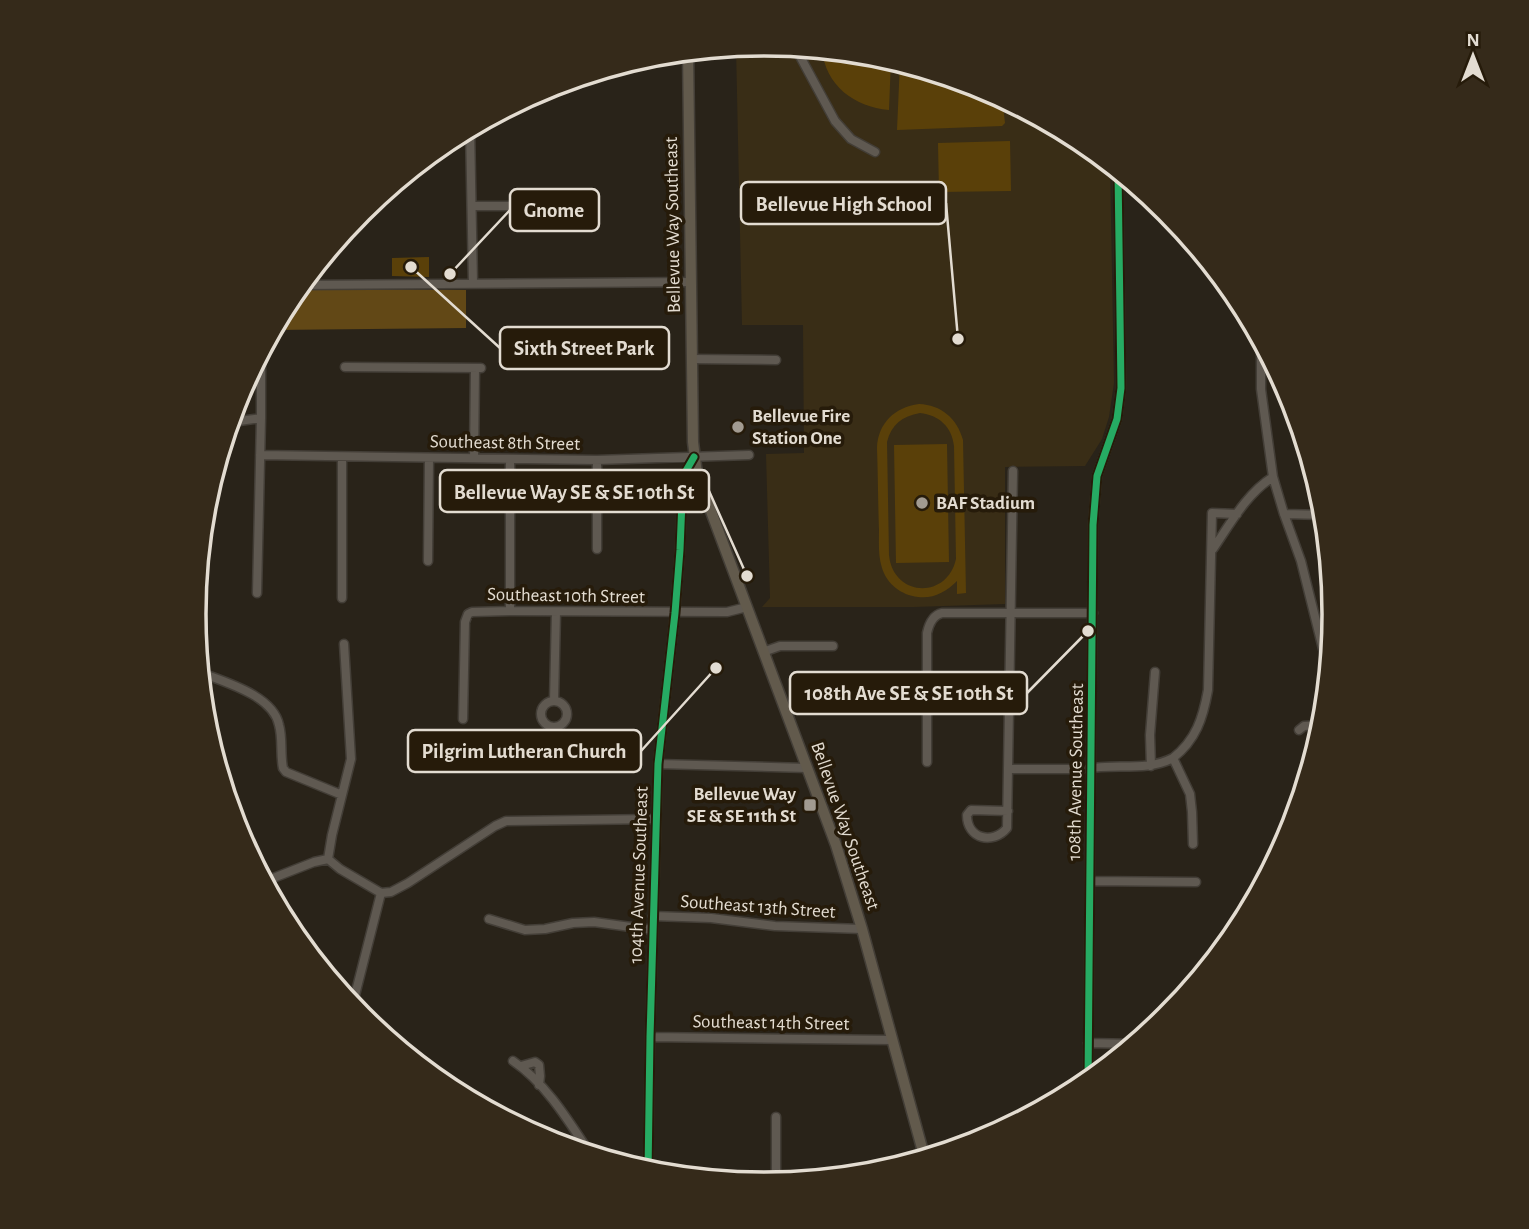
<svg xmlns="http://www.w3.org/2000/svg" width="1529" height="1229" font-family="'Alegreya Sans',sans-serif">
	<rect width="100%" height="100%" fill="#292319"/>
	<!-- built -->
	<path fill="#392d16" d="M765 44 876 55 983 87 1082 140 1110 163 1114 383 1109 417 1102 439 1085 466 1005 467V604L914 607H762L770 598 766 454 804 453 803 325H742L736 47Z"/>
	<!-- green -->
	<path fill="#5a4009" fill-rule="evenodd" d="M822 49 876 55 891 59 889 110C854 107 825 85 822 49Z
		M900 62 983 87 1002 97 1005 123 1002 126 897 130Z
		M1010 141 1011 191 939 192 938 143Z
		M429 257V277L392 276V258Z
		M919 404C941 405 957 418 963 440L966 593 957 594V581C946 592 933 599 918 597 901 595 887 584 882 568 878 556 879 542 879 530 878 503 878 475 877 448 878 423 895 407 919 404ZM920 413C939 415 952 427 954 446L956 559C947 600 893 597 889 555L887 442C891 425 902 416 920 413Z
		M947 444 949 562 896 563 894 445Z"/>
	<!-- forest -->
	<path fill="#624816" d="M297 289 466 290V328L273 330 290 297Z"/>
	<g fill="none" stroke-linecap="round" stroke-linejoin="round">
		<defs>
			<path id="minor" d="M795 47 835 121 851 139 875 152
				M470 128 473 283
				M472 206H579
				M300 285 691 282
				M692 359 776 360
				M345 367 481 368
				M232 413 239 421
				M228 426 239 421 261 418
				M260 455 597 460 749 455
				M342 457V598
				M474 458 475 368
				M1273 477 1284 514 1301 561 1325 657 1329 682
				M1284 514 1325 515
				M597 549V460
				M1213 549C1230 524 1247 493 1273 477L1261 389V338
				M428 561 429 458
				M257 593 261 418V352
				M510 611V459
				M1321 639 1333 635
				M763 652 780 646H833
				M199 672C224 682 273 695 279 725 283 739 280 754 283 768L286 772 342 795
				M554 701 556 612
				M541 714a13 13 0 1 1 26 0a13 13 0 1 1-26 0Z
				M463 719 465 622 468 614 472 612 510 611 727 612 747 607
				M1299 730 1304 726 1324 725
				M927 762V633C929 624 933 615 942 613H1093
				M658 764 807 768
				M1151 766 1150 735 1155 672
				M1008 769H1086C1115 763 1146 772 1173 758
				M1008 811 971 810 967 815C967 839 993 845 1007 828 1010 709 1010 590 1013 471
				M1193 844 1192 812 1190 794 1173 758C1196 740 1203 718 1208 690L1212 513 1237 514
				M328 859 332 835 351 759 344 644
				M328 859 340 869 381 893
				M1091 881 1196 882
				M263 882 314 862 328 859
				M653 916 711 918 775 926 862 929
				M489 919 525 930 545 929 573 923 594 922 653 930
				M1229 944V941
				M352 1007 381 893 391 892 408 883 495 826 506 821 656 819
				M650 1037 892 1040
				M1088 1043 1137 1044
				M513 1061C546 1083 570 1123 591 1155
				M521 1066 535 1062 539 1065 540 1076 539 1085
				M1088 1084 1093 525 1097 476 1117 419 1121 388 1118 170
				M648 1173 650 1037 658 764 675 613 680 550 683 476 694 457
				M776 1184V1117"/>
			<path id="major" d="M688 51 693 442 697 474 836 845 862 929 925 1159"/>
		</defs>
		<!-- minor casing -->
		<use href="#minor" stroke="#433e37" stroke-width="11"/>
		<!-- major casing -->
		<use href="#major" stroke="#433e37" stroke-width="13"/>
		<!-- minor -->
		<use href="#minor" stroke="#5f5951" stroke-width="8"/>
		<!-- major -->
		<use href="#major" stroke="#625a4c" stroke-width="10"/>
		<defs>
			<path id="cycleway" d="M1088 1084 1093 525 1097 476 1117 419 1121 388 1118 170
				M648 1173 650 1037 658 764 675 613 680 550 683 476 694 457"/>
		</defs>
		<!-- cycleway casing -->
		<use href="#cycleway" stroke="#261b0a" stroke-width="11"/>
		<!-- cycleway -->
		<use href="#cycleway" stroke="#26ab63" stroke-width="7"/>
	</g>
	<!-- markers -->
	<g fill="#a29b91" stroke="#261b0a" stroke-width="2.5">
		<circle cx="738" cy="427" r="7"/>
		<circle cx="922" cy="503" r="7"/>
		<rect x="803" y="798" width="14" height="14" rx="3.5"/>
	</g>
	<g text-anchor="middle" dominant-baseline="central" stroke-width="7" stroke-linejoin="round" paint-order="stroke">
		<!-- street labels -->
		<g font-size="19" fill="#e3dcd1" stroke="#261b0a">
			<text transform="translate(673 225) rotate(-91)">Bellevue Way Southeast</text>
			<text transform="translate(505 443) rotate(1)">Southeast 8th Street</text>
			<text transform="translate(566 596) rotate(1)">Southeast 10th Street</text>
			<text transform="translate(1076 772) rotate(-89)">108th Avenue Southeast</text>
			<text transform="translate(845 826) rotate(71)">Bellevue Way Southeast</text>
			<text transform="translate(639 875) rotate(-88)">104th Avenue Southeast</text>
			<text transform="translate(758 907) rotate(4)">Southeast 13th Street</text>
			<text transform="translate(771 1023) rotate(1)">Southeast 14th Street</text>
		</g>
		<!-- poi labels -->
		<g font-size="19" font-weight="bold" fill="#e3dcd1" stroke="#261b0a" text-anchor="start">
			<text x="752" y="416">Bellevue Fire<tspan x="752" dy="22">Station One</tspan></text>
			<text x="936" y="503">BAF Stadium</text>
			<text x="796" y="794" text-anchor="end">Bellevue Way<tspan x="796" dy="22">SE &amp; SE 11th St</tspan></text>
		</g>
	</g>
	<!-- crop -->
	<path d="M0 0H1529V1229H0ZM206 614a558 558 0 1 1 1116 0a558 558 0 1 1-1116 0Z" fill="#352a1a" fill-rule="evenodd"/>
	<path fill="none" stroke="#e3dcd1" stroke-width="3.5" d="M206 614a558 558 0 1 1 1116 0a558 558 0 1 1-1116 0Z"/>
	<!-- callouts -->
	<path fill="none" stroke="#e3dcd1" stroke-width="2.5" d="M958 339L946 203M450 274L510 210M411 267L500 348M747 576L709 491M1088 631L1027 693M716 668L641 751"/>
	<g fill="#e3dcd1" stroke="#261b0a" stroke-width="2.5">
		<circle cx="958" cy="339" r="7"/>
		<circle cx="450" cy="274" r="7"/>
		<circle cx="411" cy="267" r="7"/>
		<circle cx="747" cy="576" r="7"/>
		<circle cx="1088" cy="631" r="7"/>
		<circle cx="716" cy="668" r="7"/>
	</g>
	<g fill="#261b0a" stroke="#e3dcd1" stroke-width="2.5">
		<rect x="741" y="182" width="205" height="42" rx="7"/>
		<rect x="510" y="189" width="89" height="42" rx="7"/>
		<rect x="500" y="327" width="169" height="42" rx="7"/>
		<rect x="440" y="470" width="269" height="42" rx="7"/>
		<rect x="790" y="672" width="237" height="42" rx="7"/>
		<rect x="408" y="730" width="233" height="42" rx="7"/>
	</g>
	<g font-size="21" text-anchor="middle" font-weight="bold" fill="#e3dcd1">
		<text x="844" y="211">Bellevue High School</text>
		<text x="554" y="217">Gnome</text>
		<text x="584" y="355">Sixth Street Park</text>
		<text x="574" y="499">Bellevue Way SE &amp; SE 10th St</text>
		<text x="909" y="700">108th Ave SE &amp; SE 10th St</text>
		<text x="524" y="758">Pilgrim Lutheran Church</text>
	</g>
	<!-- north arrow -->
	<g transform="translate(1473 56)" stroke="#261b0a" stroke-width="5" paint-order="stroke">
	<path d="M0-5L12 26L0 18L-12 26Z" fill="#e3dcd1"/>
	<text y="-10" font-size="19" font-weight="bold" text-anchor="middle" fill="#e3dcd1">N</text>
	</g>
</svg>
